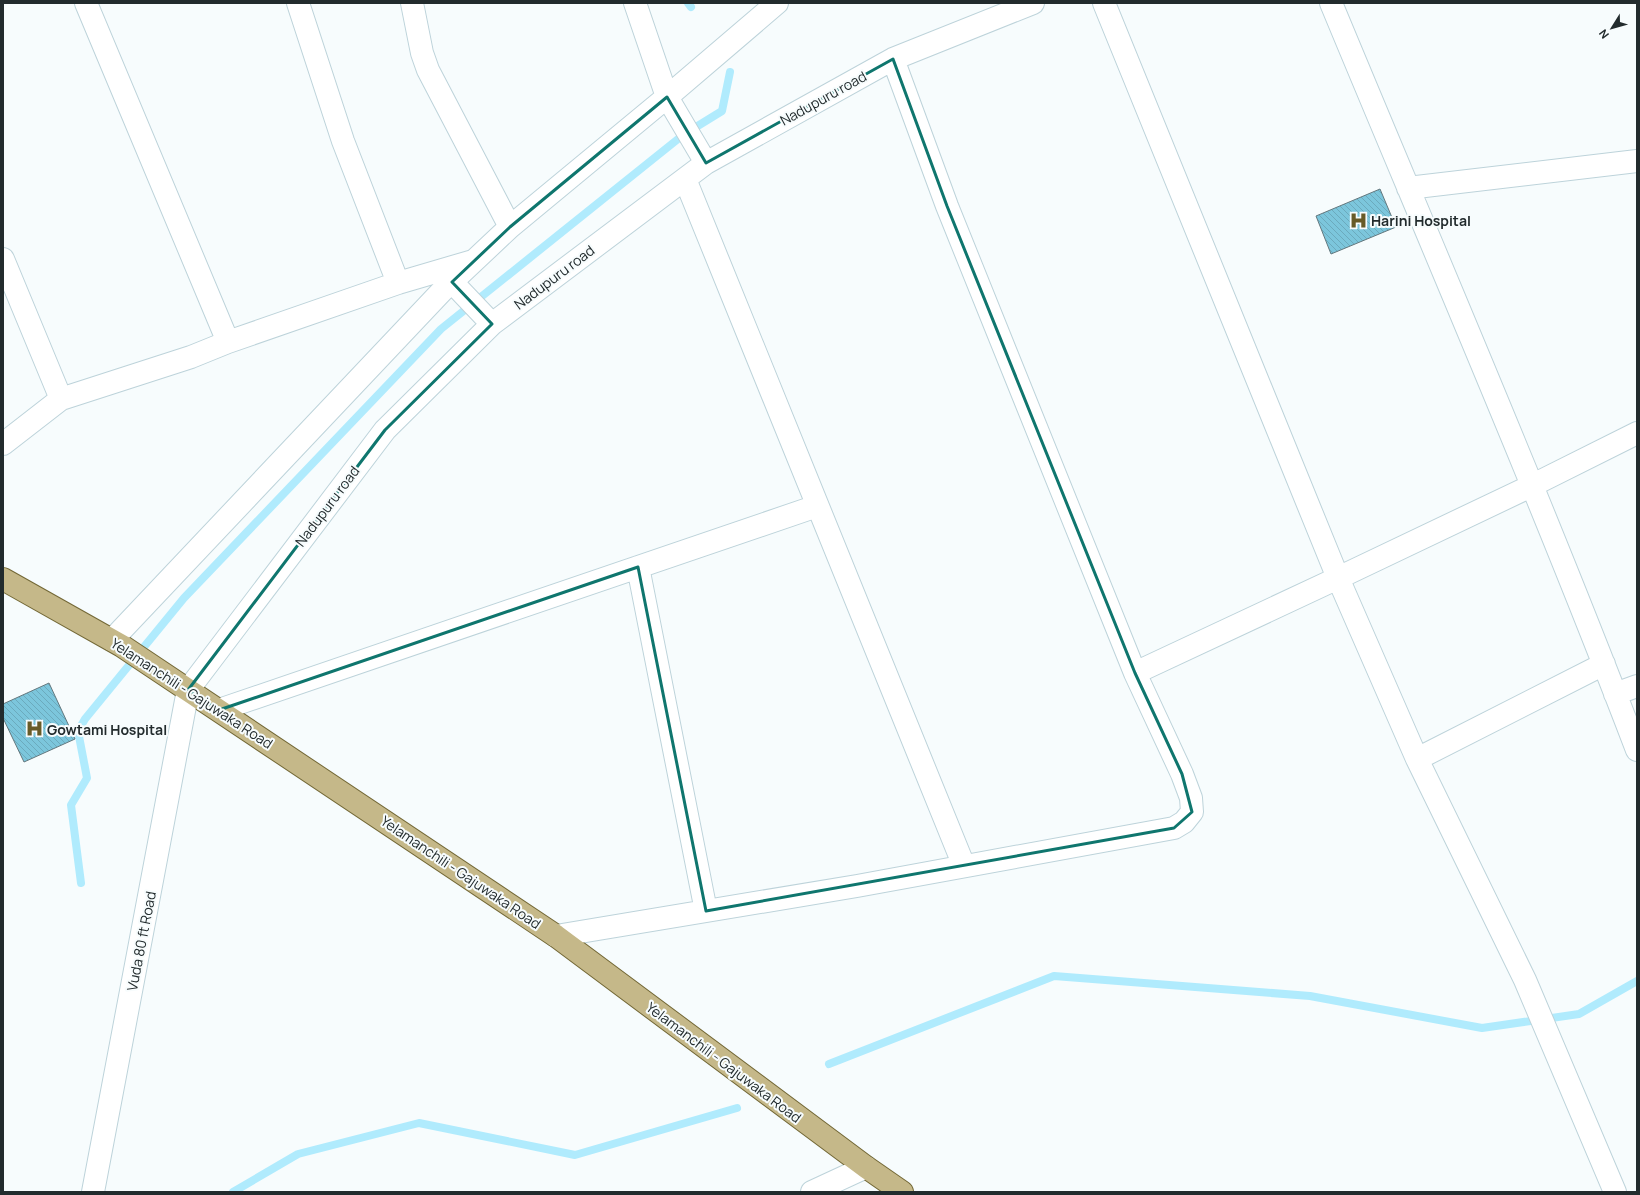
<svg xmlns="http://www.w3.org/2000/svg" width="1640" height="1195" font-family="Manrope,sans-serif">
	<defs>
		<pattern id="building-back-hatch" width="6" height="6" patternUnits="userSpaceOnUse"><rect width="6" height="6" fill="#7cc6dc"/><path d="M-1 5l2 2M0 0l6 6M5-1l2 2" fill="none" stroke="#6baabd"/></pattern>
	</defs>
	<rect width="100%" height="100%" fill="#f7fcfd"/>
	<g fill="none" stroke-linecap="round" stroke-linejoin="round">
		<!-- stream -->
		<path stroke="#b0ebfd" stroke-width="8" d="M688 3 691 7
			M81 883 71 805 87 778 78 731 85 719 184 598 441 329 683 135 722 111 730 72
			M829 1064 1054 976 1310 996 1482 1028 1579 1014 1637 981
			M233 1192 298 1154 419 1123 575 1155 737 1108"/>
	</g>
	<!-- building -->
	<path fill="url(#building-back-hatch)" stroke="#64787e" d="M1380 189 1396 227 1331 254 1316 216Z
		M49 683 75 739 24 762 3 718V704Z"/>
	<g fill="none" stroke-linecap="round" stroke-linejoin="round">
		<defs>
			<path id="minor" d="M86 3 228 342
				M298 3 343 141 398 283 473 261
				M412 3 422 53 428 70 510 227
				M635 3 667 97 706 163
				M1104 3 1338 578 1531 486 1637 433
				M1331 3C1434 251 1541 499 1637 750
				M893 59 947 206 1135 673 1338 578 1417 759 1525 980 1615 1192
				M685 179 964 866
				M1408 188 1637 161
				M3 259 61 399
				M452 282 492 324
				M3 444 61 399 191 357 228 342 398 283
				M638 567 706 911
				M112 640 442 291 510 227 667 97 777 3
				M1615 694 1637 686
				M219 710 817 506
				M1417 759 1604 664
				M556 936 857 886 1174 828 1184 822 1192 812 1191 798 1182 774 1135 673
				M93 1192 188 690 385 430 492 324 706 163 893 59 1033 3
				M812 1192 866 1167"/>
			<path id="major" d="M3 579 122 646 556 936 866 1167 902 1192"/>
		</defs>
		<!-- minor casing -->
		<use href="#minor" stroke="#bdd3da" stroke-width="24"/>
		<!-- major casing -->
		<use href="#major" stroke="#736836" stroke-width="24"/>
		<!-- minor -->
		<use href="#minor" stroke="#fff" stroke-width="22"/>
		<!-- major -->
		<use href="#major" stroke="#c5b889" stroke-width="22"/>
	</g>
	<!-- marked area -->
	<path fill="none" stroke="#0f766e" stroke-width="3" stroke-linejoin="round" d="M893 59 947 206 1135 673 1182 774 1192 812 1174 828 706 911 638 567 219 710 188 690 385 430 492 324 452 282 510 227 667 97 706 163Z"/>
	<!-- icons -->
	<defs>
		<symbol id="hospital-bare" viewBox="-9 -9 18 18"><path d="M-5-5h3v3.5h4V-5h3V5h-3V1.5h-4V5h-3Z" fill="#685b28" stroke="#f7fcfd" stroke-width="2.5" paint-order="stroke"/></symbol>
	</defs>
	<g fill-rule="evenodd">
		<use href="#hospital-bare" x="1346" y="208" width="25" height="25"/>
		<use href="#hospital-bare" x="22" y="716" width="25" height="25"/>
	</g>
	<g text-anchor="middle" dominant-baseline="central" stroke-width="4" stroke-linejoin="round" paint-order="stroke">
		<!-- street labels -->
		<g font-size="14" fill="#222b2d" stroke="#f7fcfd">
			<text transform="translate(823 98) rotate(-29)">Nadupuru road</text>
			<text transform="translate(554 277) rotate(-37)">Nadupuru road</text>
			<text transform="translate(327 506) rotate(-53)">Nadupuru road</text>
			<text transform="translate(192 693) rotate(33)">Yelamanchili - Gajuwaka Road</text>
			<text transform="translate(461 872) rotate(34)">Yelamanchili - Gajuwaka Road</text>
			<text transform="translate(141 941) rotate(-79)">Vuda 80 ft Road</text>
			<text transform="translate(724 1062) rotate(37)">Yelamanchili - Gajuwaka Road</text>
		</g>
		<!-- poi labels -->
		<g font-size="14" font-weight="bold" fill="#222b2d" stroke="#f7fcfd" text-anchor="start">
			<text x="1371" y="220">Harini Hospital</text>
			<text x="47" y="729">Gowtami Hospital</text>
		</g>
	</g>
	<!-- border -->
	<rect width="1640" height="1195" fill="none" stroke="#222b2d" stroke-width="8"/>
	<!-- north arrow -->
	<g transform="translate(1612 28) rotate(233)" stroke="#f7fcfd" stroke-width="3" paint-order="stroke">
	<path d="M0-3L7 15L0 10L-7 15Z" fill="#222b2d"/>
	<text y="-6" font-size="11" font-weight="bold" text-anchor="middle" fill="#222b2d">N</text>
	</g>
</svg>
